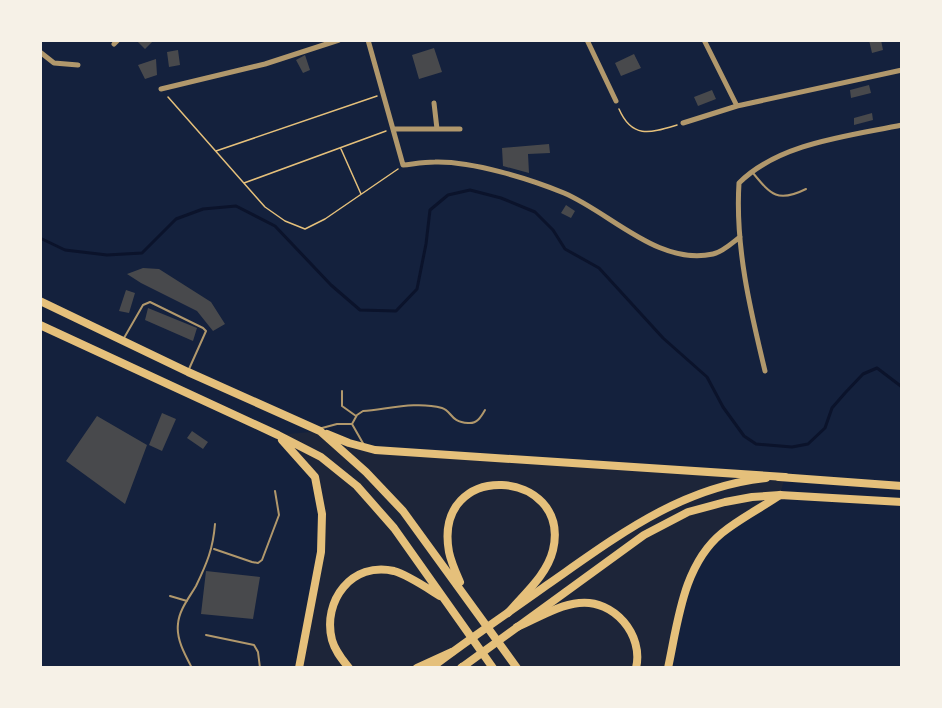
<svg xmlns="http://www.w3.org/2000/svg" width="942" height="708" font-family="Ubuntu,sans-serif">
	<rect width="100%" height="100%" fill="#14213d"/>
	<!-- green -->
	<path fill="#1d2539" d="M320 431 375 450 785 477 780 495 721 534 698 560 668 667H300L321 552 322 514 315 477 278 435Z"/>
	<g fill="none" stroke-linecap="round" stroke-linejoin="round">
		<!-- stream -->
		<path stroke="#0b132b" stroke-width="3" d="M40 238 65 250 107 255 142 253 176 219 203 209 236 206 275 226 331 285 360 310 396 311 417 289 426 244 430 210 448 195 470 190 501 198 535 212 553 230 565 249 599 268 663 338 707 377 723 407 744 436 756 444 792 447 808 444 825 428 832 408 845 393 863 374 877 368 902 387"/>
	</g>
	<!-- building -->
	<path fill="#48494c" d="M136 40H154L145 49Z
		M869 40H881L883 50 872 53Z
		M434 48 442 72 419 79 412 55Z
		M178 50 180 65 169 67 167 52Z
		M634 54 641 68 621 76 615 63Z
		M305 55 310 70 303 73 296 60Z
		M156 59 157 75 145 79 138 65Z
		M869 85 871 93 851 98 850 90Z
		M712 90 716 99 698 106 694 97Z
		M872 113 873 120 854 125V118Z
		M549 144 550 153 528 154 529 173 503 166 502 148Z
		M566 205 575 211 571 218 561 213Z
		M143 268 159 269 211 302 225 324 213 331 197 311 141 283 127 274Z
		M126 290 135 293 129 313 119 311Z
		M148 308 197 328 193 341 145 320Z
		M162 413 176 419 162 451 149 445Z
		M97 416 147 445 125 504 66 461Z
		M192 431 208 442 203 449 187 438Z
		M206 571 260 577 253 619 201 614Z"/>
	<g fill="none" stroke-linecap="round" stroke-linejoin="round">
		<!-- path -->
		<path stroke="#e5c07b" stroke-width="1.5" d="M168 97 265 207 285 221 305 229 325 219 398 169
			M619 109C632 139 650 133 677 125
			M341 149 361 194
			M216 151 377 96
			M244 183 386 131"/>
		<!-- service -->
		<path stroke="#b1986c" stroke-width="2" d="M753 173C771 195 778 203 806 189
			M124 338 143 305 150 302 203 328 206 331 189 369
			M342 391V406L356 416
			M352 424 364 445
			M322 428 337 424H352L357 415 363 411C388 409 417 401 442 408 452 411 450 422 468 423 477 424 481 417 485 410
			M214 549 252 562 258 563 262 560 279 515 275 491
			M170 596 187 601
			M206 635 254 645 258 652 260 668
			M192 668C185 655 176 639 178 624 179 610 189 598 196 586 207 563 213 549 215 524"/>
		<!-- minor -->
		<path stroke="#b1986c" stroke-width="5" d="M368 40 403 165C413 164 424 162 435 162 472 161 530 179 564 193 611 213 658 266 713 254 723 252 733 242 740 237
			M587 40 616 101
			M704 40 737 106
			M114 44 118 40
			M40 52 54 63 78 65
			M161 89 265 64 339 40
			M434 103 437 129
			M683 123 737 106 902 70
			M393 129H460
			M765 371C750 309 735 246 739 183 779 143 849 136 902 125"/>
		<!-- primary -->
		<path stroke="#e5c07b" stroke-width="8" d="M779 477 902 486
			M431 668C469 639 508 613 547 585 616 537 680 487 766 478
			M461 668 644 535 688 512 725 502 752 497 780 495 902 502"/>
		<!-- trunk -->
		<path stroke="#e5c07b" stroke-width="8" d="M40 301 188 372 320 431 366 472 403 511 517 668
			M40 325 278 435 321 457 357 486 394 528 493 668
			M327 434 349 443 375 450 785 477
			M282 440 315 477 322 514 321 552 299 668
			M460 582C456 573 451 562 449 552 432 458 572 468 553 550 547 575 524 594 508 613
			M517 627C536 619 558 605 579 603 614 599 644 635 636 668
			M349 668C342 659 335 651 332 640 322 601 352 561 394 571 408 575 427 588 440 596
			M417 668 452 652
			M461 668 462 667
			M668 668C678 622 683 565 722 533 739 519 761 508 780 495"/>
	</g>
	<!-- border -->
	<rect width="942" height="708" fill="none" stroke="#f6f1e7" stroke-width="84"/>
</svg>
